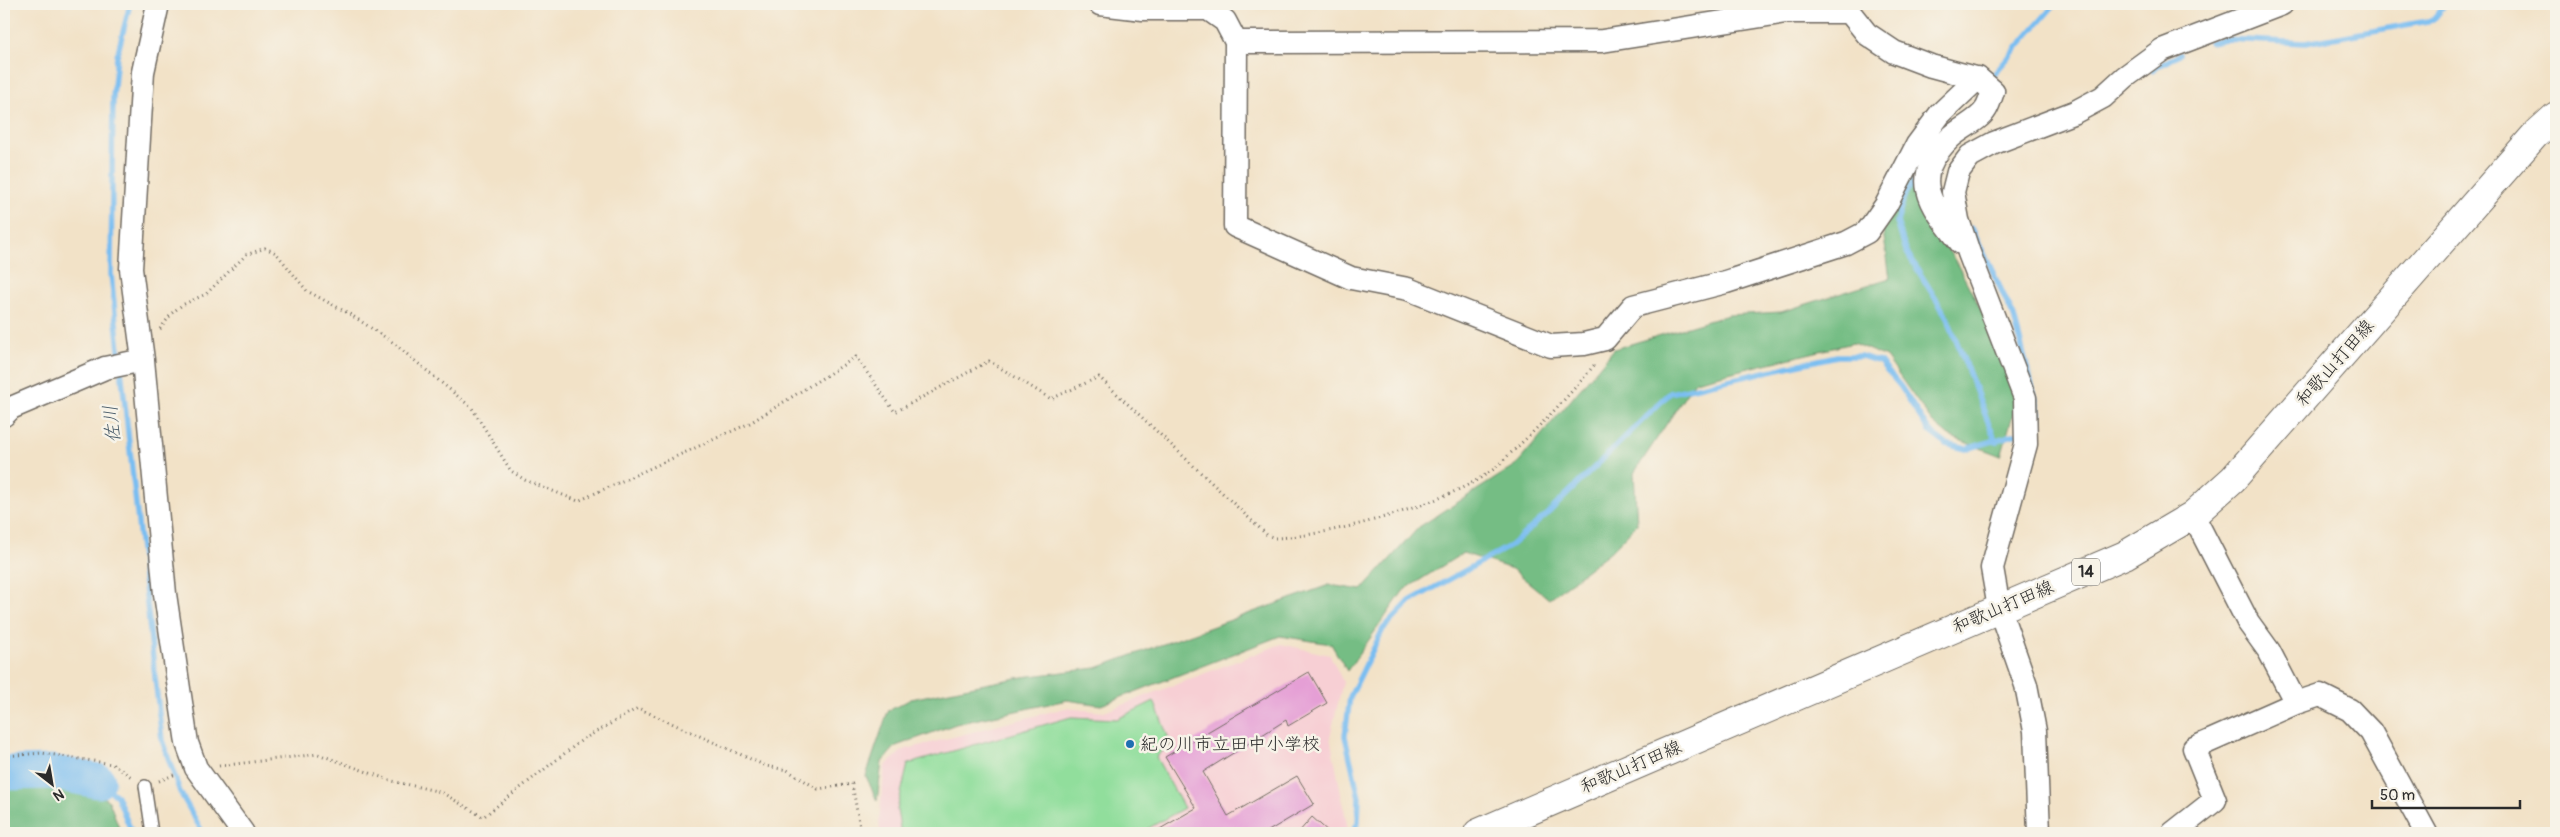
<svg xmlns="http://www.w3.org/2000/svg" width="2560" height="837" font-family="Pangolin,'Klee One',sans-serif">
	<rect width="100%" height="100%" fill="#f7f3e8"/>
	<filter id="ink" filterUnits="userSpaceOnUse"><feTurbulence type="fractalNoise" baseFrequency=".02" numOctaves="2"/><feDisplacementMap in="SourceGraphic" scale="10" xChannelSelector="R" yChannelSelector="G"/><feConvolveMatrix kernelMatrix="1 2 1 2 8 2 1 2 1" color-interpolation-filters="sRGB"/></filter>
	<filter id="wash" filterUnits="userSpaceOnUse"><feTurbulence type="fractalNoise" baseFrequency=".0096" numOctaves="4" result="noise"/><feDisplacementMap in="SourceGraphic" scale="20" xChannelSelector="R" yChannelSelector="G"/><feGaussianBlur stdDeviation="1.12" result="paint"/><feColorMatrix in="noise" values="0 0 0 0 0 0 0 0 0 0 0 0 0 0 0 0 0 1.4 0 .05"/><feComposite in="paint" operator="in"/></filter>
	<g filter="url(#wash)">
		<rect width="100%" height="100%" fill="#f2e2c7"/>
		<!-- built -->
		<path fill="#f7cfd4" d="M1281 644 1330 655 1343 682 1330 737 1348 829 1344 833H880L879 820 885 766 903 750 1065 708 1104 712Z"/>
		<!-- green -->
		<path fill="#91de9c" stroke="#5e8464" d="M1154 701 1171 744 1156 757 1184 808 1140 833H901L897 810 908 764 1071 717 1117 719Z"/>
		<!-- forest -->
		<path fill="#74bd84" stroke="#507458" d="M1913 163 1927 218 1956 262 1991 329 2017 400 2001 456 1949 436 1932 422 1886 357 1853 343 1695 381 1634 473 1637 524 1611 551 1549 599 1512 569 1463 553 1404 590 1347 671 1331 644 1280 636 1101 705 1067 700 956 724 896 746 882 762 877 801 866 776 888 711 911 699 964 688 1022 677 1096 668 1329 585 1362 590 1419 527 1516 465 1614 349 1728 315 1781 312 1890 278 1883 231Z
			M4 785H84L109 801 121 833H4Z"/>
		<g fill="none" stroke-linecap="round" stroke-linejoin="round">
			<!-- stream -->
			<path stroke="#7abef1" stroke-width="5.5" d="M2211 42 2225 39 2306 43 2433 20 2446 4
				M2153 70 2179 54
				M1988 81 2055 4
				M1920 169 1905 194 1897 222 1906 251 1947 317 1996 442
				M1972 228 2014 317 2039 413 2033 429
				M120 360 111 274 113 97 117 56 130 4
				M121 369 162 740 180 792 203 833
				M98 781 117 796 132 833
				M1352 833 1358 823 1359 797 1345 736 1350 697 1383 629 1410 601 1510 546 1546 515 1670 393 1837 356H1861L1880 362 1901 387 1929 431 1946 444 1966 449 2020 433"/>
			<!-- river -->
			<path stroke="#7abef1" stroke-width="35" d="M4 773 51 772 98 781"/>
		</g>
		<g id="blocks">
			<!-- building -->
			<path fill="#e59fd5" d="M1309 672 1327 703 1288 726 1286 720 1203 772 1228 816 1297 776 1314 804 1265 833H1153L1196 808 1165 757Z
				M1312 817 1330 833H1298Z"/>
		</g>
	</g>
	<g filter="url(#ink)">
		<use href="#blocks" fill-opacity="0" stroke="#716b62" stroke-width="1"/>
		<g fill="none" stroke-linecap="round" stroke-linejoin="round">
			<defs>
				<path id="service" d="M145 786 152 833"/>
				<path id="minor" d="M158 4 143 72 131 269 143 360 165 594 187 743 196 768 243 833
					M1100 4 1143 9H1208L1225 21 1236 42 1235 226 1351 278 1408 289 1551 346 1584 344 1605 339 1633 306 1726 282 1846 243 1867 232 1886 205 1917 145 1940 114 1978 78
					M1843 4 1867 34 1894 52 1931 66 1979 79 1993 91C1991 97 1989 104 1986 109 1979 121 1960 128 1950 138 1908 179 1931 205 1961 243
					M1236 42 1602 41 1786 12H1848
					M4 415 11 408 105 368 143 360
					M2193 515 2248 622 2269 651 2296 703
					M2039 833 2035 731 2026 685 1999 608 1992 568 2026 444 2025 398 1969 253 1958 220 1953 192 1958 172 1970 156 1994 143 2075 112 2103 97 2125 77 2162 50 2282 4
					M2173 833 2215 800 2194 748 2296 703 2320 695 2350 710 2371 732 2426 833"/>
				<path id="primary" d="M1478 833 2125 555 2193 515 2233 479 2535 135 2556 116"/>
			</defs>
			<!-- service casing -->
			<use href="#service" stroke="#716b62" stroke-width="14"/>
			<!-- minor casing -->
			<use href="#minor" stroke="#716b62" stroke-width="25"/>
			<!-- primary casing -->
			<use href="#primary" stroke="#716b62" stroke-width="30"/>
			<!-- path -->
			<path stroke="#716b62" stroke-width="3" stroke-dasharray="1 4" stroke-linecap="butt" d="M160 329 172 313 182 305 206 294 246 255 265 248 276 253 307 291 348 313 391 341 472 408 511 471 525 480 578 501 750 423 856 357 895 412 989 361 1051 399 1099 377 1267 535 1275 538C1331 536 1438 506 1485 475 1496 469 1505 458 1514 450 1543 423 1570 395 1595 364
				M4 756 42 753 112 764 133 778
				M219 766 318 754 392 781 441 792 483 817 582 740 638 708 766 766 787 770 818 789 852 784 861 833
				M159 781 176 774"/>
			<!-- service -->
			<use href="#service" stroke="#fff" stroke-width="11"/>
			<!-- minor -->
			<use href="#minor" stroke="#fff" stroke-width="22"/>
			<!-- primary -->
			<use href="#primary" stroke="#fff" stroke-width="28"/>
		</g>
	</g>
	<!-- markers -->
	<circle fill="#1f6fb2" stroke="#f7f3e8" stroke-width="2" cx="1130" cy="744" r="5"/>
	<g text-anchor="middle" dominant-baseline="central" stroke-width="5" stroke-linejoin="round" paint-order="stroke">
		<!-- shield labels -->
		<rect fill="#f7f3e8" stroke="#686764" stroke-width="1" x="2072" y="558.5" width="28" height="27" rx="4"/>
		<g font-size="16" font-weight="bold" fill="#2b2b2b">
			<text x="2086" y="572">14</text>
		</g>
		<!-- street labels -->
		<g font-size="18" fill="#2b2b2b" stroke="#f7f3e8">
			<text transform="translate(2335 363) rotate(-49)">和歌山打田線</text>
			<text transform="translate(2003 607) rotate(-23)">和歌山打田線</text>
			<text transform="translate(1631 767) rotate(-23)">和歌山打田線</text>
		</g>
		<!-- poi labels -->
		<g font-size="18" fill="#2b2b2b" stroke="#f7f3e8" text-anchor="start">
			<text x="1140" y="744">紀の川市立田中小学校</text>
		</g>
		<!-- water labels -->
		<g font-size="19" font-style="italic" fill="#435766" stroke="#f7f3e8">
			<text transform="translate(112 424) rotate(-96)">佐川</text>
		</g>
	</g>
	<!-- margin -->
	<rect width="2560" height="837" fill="none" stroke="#f7f3e8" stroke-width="20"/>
	<!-- north arrow -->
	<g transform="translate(52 784) rotate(149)" stroke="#f7f3e8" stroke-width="4" paint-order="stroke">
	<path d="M0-4L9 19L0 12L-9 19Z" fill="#2b2b2b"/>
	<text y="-8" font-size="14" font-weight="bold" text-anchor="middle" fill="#2b2b2b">N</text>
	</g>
	<!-- scale -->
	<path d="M2372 800v8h148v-8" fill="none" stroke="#2b2b2b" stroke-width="2.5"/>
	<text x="2380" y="800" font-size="15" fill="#2b2b2b" stroke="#f7f3e8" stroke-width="4" paint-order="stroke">50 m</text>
</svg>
